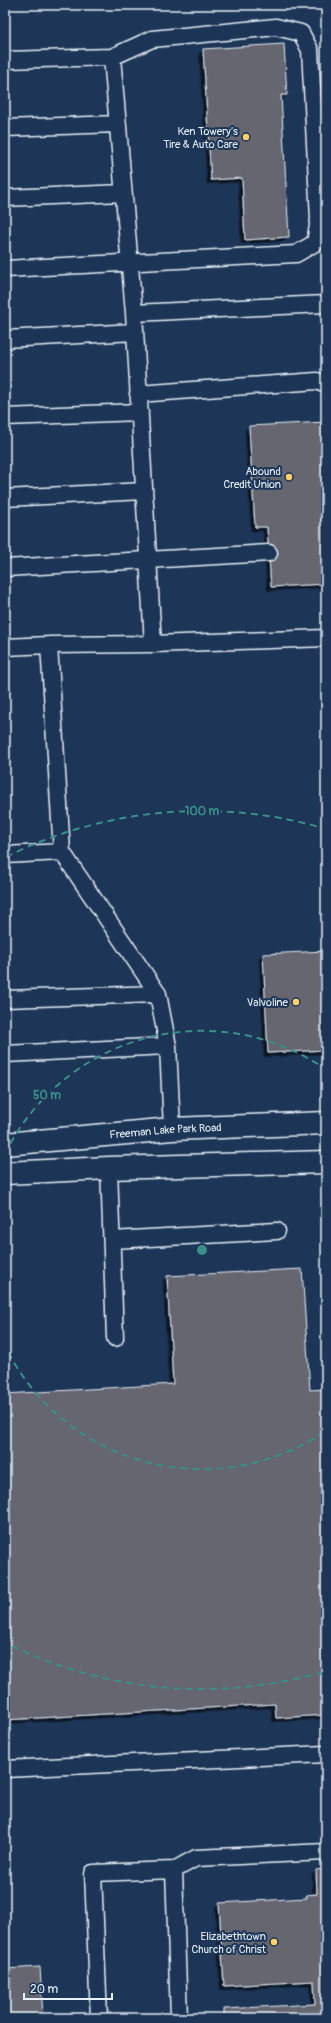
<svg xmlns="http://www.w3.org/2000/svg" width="331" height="2023" font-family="Pangolin,sans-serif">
	<defs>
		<filter id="shadow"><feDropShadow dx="-3.5" dy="3.5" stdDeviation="0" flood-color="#0009"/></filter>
	</defs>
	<rect width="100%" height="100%" fill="#1d3557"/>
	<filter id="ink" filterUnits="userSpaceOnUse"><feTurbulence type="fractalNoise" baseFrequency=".025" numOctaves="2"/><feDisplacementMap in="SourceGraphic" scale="8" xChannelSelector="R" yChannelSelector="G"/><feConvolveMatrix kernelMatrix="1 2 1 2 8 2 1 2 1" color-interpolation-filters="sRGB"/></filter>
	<g filter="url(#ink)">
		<!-- building -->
		<path fill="#65666f" stroke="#e8f1f8" filter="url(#shadow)" d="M284 44 287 95H281L289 237 245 240 242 178 211 180 203 49Z
			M326 422V584L271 587 267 527H255L249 426Z
			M326 951V1050L268 1053 263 954Z
			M302 1269 310 1390 326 1389V1715L276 1718 275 1704 5 1720V1394L173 1384 167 1276Z
			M326 1869V2018H224V2009L315 2004 314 1981 224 1986 219 1903 307 1898 306 1895 317 1894 316 1870Z
			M40 1967 43 2018H5V1969Z"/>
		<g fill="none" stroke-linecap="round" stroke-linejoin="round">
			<defs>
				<path id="lane" d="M5 60 112 57 134 313 326 304
					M5 128 117 124
					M5 198 123 193
					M5 269 296 254 315 243 319 219 310 50 301 33 276 27 152 39 112 57
					M134 313 153 644
					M5 339 135 332
					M138 394 317 381 326 385
					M5 417 140 412
					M5 498 144 491
					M5 568 269 553
					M5 647 49 645
					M5 855 62 852
					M5 999 158 994
					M5 1054 168 1046
					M172 1129 168 1046 158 994 62 852 49 645 153 644 326 638
					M109 1168 115 1338
					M112 1240 277 1231
					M5 1769 326 1754
					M174 1870 196 1858 326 1852
					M99 2018 93 1873 174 1870 179 2018"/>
				<g id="street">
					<path id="s1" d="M5 1144 172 1129 326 1123"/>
					<path d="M5 1173 109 1168 326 1162"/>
				</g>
			</defs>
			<!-- lane casing -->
			<use href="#lane" stroke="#e8f1f8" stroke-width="19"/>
			<!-- street casing -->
			<use href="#street" stroke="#e8f1f8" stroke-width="25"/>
			<!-- lane -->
			<use href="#lane" stroke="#1d3557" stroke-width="16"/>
			<!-- street -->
			<use href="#street" stroke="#1d3557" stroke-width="22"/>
		</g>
	</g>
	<!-- distance rings -->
	<g fill="none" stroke="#3a8f8a" stroke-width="2" stroke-dasharray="7 5">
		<path d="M324 1432A219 219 0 0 1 5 1346M5 1154A219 219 0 0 1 324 1068"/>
		<path d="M323 1672A439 439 0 0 1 6 1643M6 857A439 439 0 0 1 323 828"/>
	</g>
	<!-- markers -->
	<g fill="#ffd166" stroke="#1d3557" stroke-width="1.5">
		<circle cx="246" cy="137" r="4"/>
		<circle cx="289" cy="477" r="4"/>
		<circle cx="296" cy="1002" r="4"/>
		<circle cx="274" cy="1942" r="4"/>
	</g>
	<g text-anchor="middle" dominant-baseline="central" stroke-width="4" stroke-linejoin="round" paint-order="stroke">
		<!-- poi labels -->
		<g font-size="11" fill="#e8f1f8" stroke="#1d3557" text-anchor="end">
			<text x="238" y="131">Ken Towery’s<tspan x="238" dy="13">Tire &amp; Auto Care</tspan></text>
			<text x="281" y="471">Abound<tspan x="281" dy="13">Credit Union</tspan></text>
			<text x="288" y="1002">Valvoline</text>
			<text x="266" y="1936">Elizabethtown<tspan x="266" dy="13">Church of Christ</tspan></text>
		</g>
		<!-- street labels -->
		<g font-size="11" fill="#e8f1f8" stroke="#1d3557">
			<text stroke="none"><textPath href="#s1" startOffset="161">Freeman Lake Park Road</textPath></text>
		</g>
	</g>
	<circle cx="202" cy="1250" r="6" fill="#3a8f8a" stroke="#1d3557" stroke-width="2"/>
	<g font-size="12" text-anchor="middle" font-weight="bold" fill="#3a8f8a" stroke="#1d3557" stroke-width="4" stroke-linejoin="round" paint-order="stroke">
		<text x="202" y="815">100 m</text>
		<text x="47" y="1099">50 m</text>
	</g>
	<!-- margin -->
	<rect width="331" height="2023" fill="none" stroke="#1d3557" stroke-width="20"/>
	<rect x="10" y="10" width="311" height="2003" fill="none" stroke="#e8f1f8" stroke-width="1.5" filter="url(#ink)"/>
	<!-- scale -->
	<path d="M24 1993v6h88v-6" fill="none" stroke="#e8f1f8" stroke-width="2"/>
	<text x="30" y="1993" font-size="12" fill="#e8f1f8" stroke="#1d3557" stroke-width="3" paint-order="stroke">20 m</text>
</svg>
